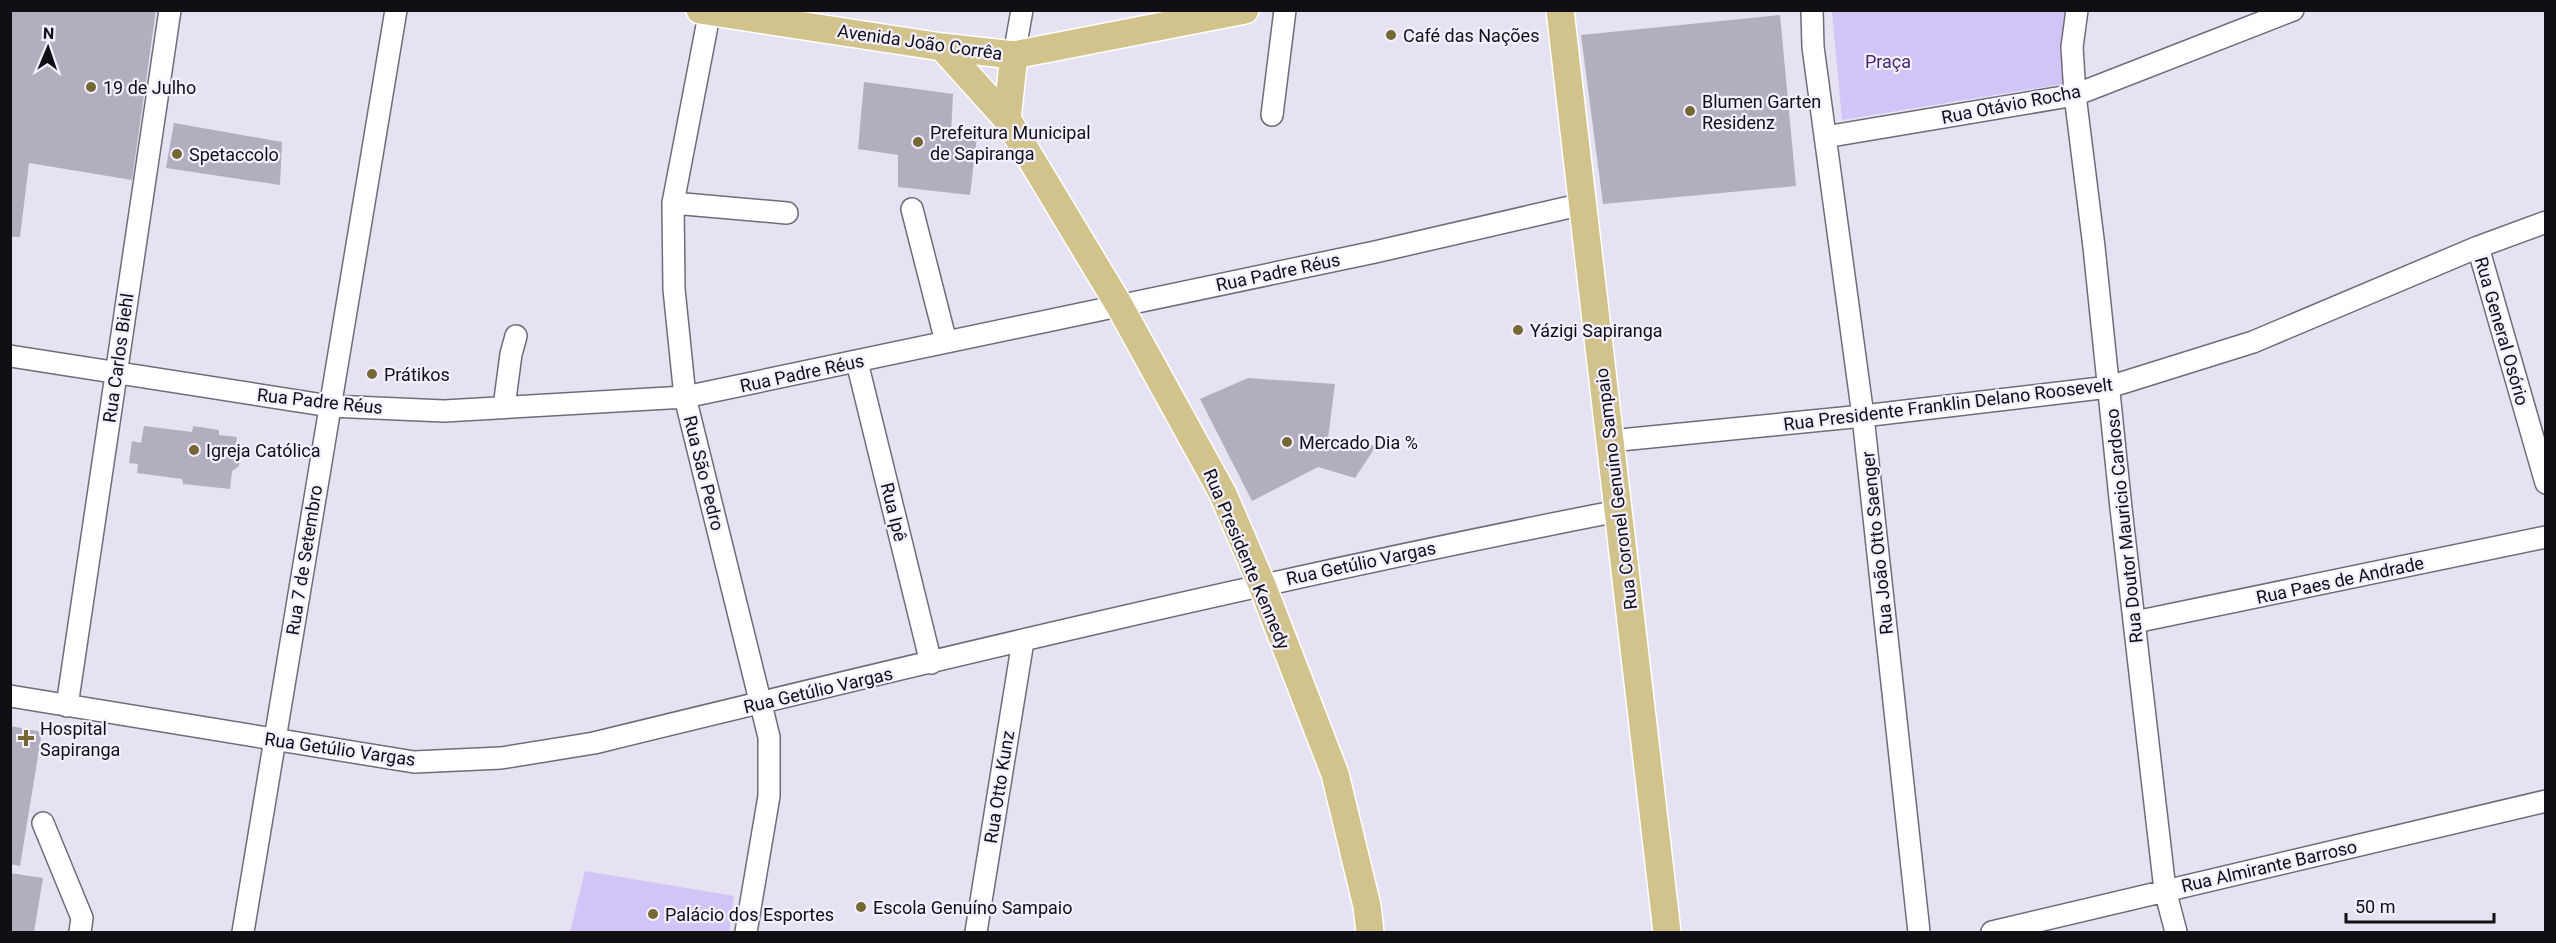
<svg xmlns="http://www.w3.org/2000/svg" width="2556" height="943" font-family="Roboto,sans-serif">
	<rect width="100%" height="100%" fill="#e6e2f1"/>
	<!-- green -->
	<path fill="#d2c4f7" d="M1832 11H2066L2062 84 1842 120Z
		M585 871 734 896 729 932H570Z"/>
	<!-- building -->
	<path fill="#b2aebd" d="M10 10H156L132 180 29 163 20 237H10Z
		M1780 15 1796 186 1603 204 1581 35Z
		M864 82 953 94 951 134 977 136 970 195 898 187V155L858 149Z
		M174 123 282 142 280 185 166 168Z
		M1248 378 1335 384 1328 438 1376 446 1355 478 1318 467 1252 501 1200 399Z
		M144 426 192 432 193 426 219 430V435L237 437 235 450 240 456 239 466 232 471 230 489 183 484 182 479 137 473 138 464 129 463 132 441 141 443Z
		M10 726 42 732 20 866 10 864Z
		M10 873 43 878 34 932H10Z"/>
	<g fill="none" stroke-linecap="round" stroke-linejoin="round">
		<defs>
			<path id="minor" d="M710 10 673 203 674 289 685 397 769 737V796L746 932
				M1812 10 1813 47 1863 416 1919 932
				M2077 10 2072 47 2075 95 2094 247 2121 508 2154 795 2165 890 2176 932
				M1014 55 1022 10
				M1272 115 1285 10
				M1825 137 2075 95 2293 10
				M673 203 787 213
				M912 209 946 342
				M2478 247 2546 483
				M10 356 330 406 444 411 685 397 1375 252 1583 204
				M857 362 931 663
				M504 407 511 354 516 336
				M1610 441 1863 416 2109 387 2253 342 2478 247 2546 222
				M2135 622 2546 537
				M10 696 414 762 501 758 594 743C934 660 1275 578 1618 511
				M67 706 170 10
				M43 823 82 918 80 932
				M243 932 396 10
				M976 932 1023 641
				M1992 932 2546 801"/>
			<path id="major" d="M700 10 942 47 1014 55 1245 10
				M1560 10 1667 932
				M942 47 1007 119 1119 305 1223 494 1262 585 1335 774 1367 906 1370 932
				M1007 119 1014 55"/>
		</defs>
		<!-- minor casing -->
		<use href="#minor" stroke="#6f6c79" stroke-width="24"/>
		<!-- major casing -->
		<use href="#major" stroke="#fff" stroke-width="30"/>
		<!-- minor -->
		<use href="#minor" stroke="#fff" stroke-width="21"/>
		<!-- major -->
		<use href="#major" stroke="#d1c38b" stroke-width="27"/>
	</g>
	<!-- markers -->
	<g fill="#756835" stroke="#f3efff" stroke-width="2">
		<circle cx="1391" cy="35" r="6"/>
		<circle cx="91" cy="87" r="6"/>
		<circle cx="1690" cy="111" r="6"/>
		<circle cx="918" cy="142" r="6"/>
		<circle cx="177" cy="154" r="6"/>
		<circle cx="1518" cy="330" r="6"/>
		<circle cx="372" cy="374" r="6"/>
		<circle cx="1287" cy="442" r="6"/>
		<circle cx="194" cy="450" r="6"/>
		<path d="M23 729h6v6h6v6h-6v6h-6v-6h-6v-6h6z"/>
		<circle cx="861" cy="907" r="6"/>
		<circle cx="653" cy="914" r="6"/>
	</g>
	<g text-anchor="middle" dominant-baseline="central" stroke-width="4.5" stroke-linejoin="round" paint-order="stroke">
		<!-- poi labels -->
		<g font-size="18" fill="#110f14" stroke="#f3efff" text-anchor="start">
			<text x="1403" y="35">Café das Nações</text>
			<text x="103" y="87">19 de Julho</text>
			<text x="1702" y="101">Blumen Garten<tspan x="1702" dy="21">Residenz</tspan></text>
			<text x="930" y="132">Prefeitura Municipal<tspan x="930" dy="21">de Sapiranga</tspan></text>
			<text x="189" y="154">Spetaccolo</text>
			<text x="1530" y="330">Yázigi Sapiranga</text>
			<text x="384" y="374">Prátikos</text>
			<text x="1299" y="442">Mercado Dia %</text>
			<text x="206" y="450">Igreja Católica</text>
			<text x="40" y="728">Hospital<tspan x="40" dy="21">Sapiranga</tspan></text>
			<text x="873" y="907">Escola Genuíno Sampaio</text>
			<text x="665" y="914">Palácio dos Esportes</text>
		</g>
		<!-- street labels -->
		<g font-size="18" fill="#110f14" stroke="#f3efff">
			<text transform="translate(920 42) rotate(8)">Avenida João Corrêa</text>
			<text transform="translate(2011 104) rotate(-11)">Rua Otávio Rocha</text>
			<text transform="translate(1278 272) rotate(-12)">Rua Padre Réus</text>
			<text transform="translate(2502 331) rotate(74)">Rua General Osório</text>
			<text transform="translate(118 358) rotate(-82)">Rua Carlos Biehl</text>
			<text transform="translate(802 373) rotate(-12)">Rua Padre Réus</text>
			<text transform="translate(320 401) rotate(6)">Rua Padre Réus</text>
			<text transform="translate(1948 404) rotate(-7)">Rua Presidente Franklin Delano Roosevelt</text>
			<text transform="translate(704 473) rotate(76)">Rua São Pedro</text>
			<text transform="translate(1616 489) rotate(-97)">Rua Coronel Genuíno Sampaio</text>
			<text transform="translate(894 512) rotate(76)">Rua Ipê</text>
			<text transform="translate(2124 526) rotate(-96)">Rua Doutor Mauricio Cardoso</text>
			<text transform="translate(1877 543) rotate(-96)">Rua João Otto Saenger</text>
			<text transform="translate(1247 559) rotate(67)">Rua Presidente Kennedy</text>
			<text transform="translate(304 560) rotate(-81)">Rua 7 de Setembro</text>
			<text transform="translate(1361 563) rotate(-12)">Rua Getúlio Vargas</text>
			<text transform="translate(2340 580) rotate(-12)">Rua Paes de Andrade</text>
			<text transform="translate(818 690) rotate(-13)">Rua Getúlio Vargas</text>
			<text transform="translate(340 749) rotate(8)">Rua Getúlio Vargas</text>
			<text transform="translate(999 787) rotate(-81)">Rua Otto Kunz</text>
			<text transform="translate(2269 866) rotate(-13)">Rua Almirante Barroso</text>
		</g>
		<!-- park labels -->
		<g font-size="18" fill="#452a70" stroke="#f3efff">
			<text x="1888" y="61">Praça</text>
		</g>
	</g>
	<!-- border -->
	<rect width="2556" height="943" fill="none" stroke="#110f14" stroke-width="24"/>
	<!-- north arrow -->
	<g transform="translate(48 48) rotate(2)" stroke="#f3efff" stroke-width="4.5" paint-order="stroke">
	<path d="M0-4.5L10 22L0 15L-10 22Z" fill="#110f14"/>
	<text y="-9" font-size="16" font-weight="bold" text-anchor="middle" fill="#110f14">N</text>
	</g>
	<!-- scale -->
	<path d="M2346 913v9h148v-9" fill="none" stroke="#110f14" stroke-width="3"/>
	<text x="2355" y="913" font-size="18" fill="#110f14" stroke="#f3efff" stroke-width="4.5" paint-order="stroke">50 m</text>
</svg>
